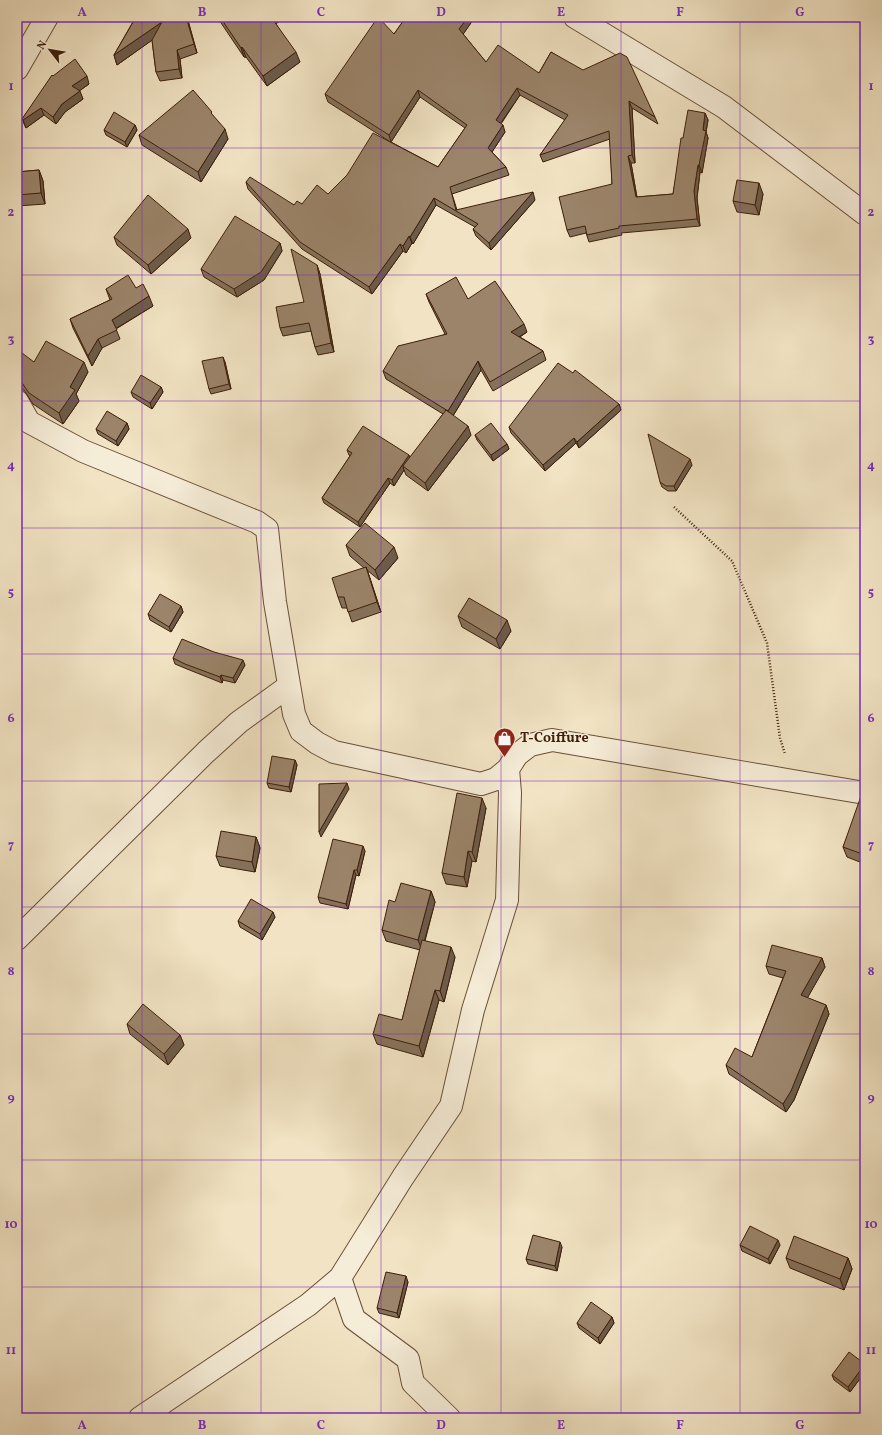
<svg xmlns="http://www.w3.org/2000/svg" width="882" height="1435" font-family="Vollkorn,serif">
	<rect width="100%" height="100%" fill="#f1e3c3"/>
	<filter id="stains"><feTurbulence type="fractalNoise" baseFrequency=".005" numOctaves="4"/><feColorMatrix values="0 0 0 0 .2 0 0 0 0 .09 0 0 0 0 .02 0 0 0 .5 -.17"/></filter>
	<radialGradient id="worn" r=".72"><stop offset=".6" stop-color="#630" stop-opacity="0"/><stop offset="1" stop-color="#630" stop-opacity=".3"/></radialGradient>
	<g fill="none" stroke-linecap="round" stroke-linejoin="round">
		<defs>
			<path id="minor" d="M575 17 724 107 865 214
				M17 69 47 17
				M17 401 29 422 83 451 257 522 267 529 275 602 294 714 301 731 317 743 334 752 481 784 496 779 508 769 517 755 530 745 552 740 793 781 865 793
				M17 939 206 752 239 722 289 686
				M340 1278 354 1319 408 1359 413 1383 449 1418
				M140 1418 308 1305 340 1278 403 1177 451 1106 473 1010 507 900 510 793 508 769"/>
		</defs>
		<!-- minor casing -->
		<use href="#minor" stroke="#6b4f38" stroke-width="24"/>
		<!-- path -->
		<path stroke="#3e1e09" stroke-width="2.5" stroke-dasharray="1 2" stroke-linecap="butt" d="M674 507 732 561 767 643 780 738 785 754"/>
		<!-- minor -->
		<use href="#minor" stroke="#f6edd8" stroke-width="22"/>
	</g>
	<!-- wall -->
	<path fill="#85725b" stroke="#3e1e09" fill-rule="evenodd" d="M132 17H187L197 53 180 59 182 78 160 81 156 72 152 40 117 65 114 55 134 20Z
		M217 17H284L276 24 300 62 267 86 246 57H244Z
		M406 17H475L463 34 486 62 539 73 551 52 655 117 658 124 632 108 635 163H631L637 197 673 194 683 138 705 113 708 120 706 132 708 138 702 173 700 172 697 198 700 226 621 233 622 235 589 242 586 233 570 237 567 230 612 184 610 139 543 162 540 155 565 120 520 95 501 124 505 132 492 152 506 167 509 175 452 194 457 210 535 200 491 250 476 236 473 229 475 227 436 205 413 244 412 243 406 253 403 251 372 294 302 249 248 189 246 182 294 205 302 204 328 194 389 141 328 102 325 94 394 34ZM420 97 465 128 438 167 391 142Z
		M53 76 89 84 79 91 83 99 65 112 56 124 44 115 26 128 25 126 22 119Z
		M213 116 228 139 201 182 142 145 139 135Z
		M135 125 137 130 127 147 106 135 104 130Z
		M39 170 43 181 45 204 17 206V172Z
		M763 194 759 215 737 212 733 201Z
		M114 237 191 238 151 274 117 245Z
		M280 243 282 251 264 280 237 297 204 277 201 269Z
		M317 265 320 274 334 352 318 355 315 347 311 331 283 336 280 328 304 302Z
		M136 288 153 306 116 329 120 339 102 348 92 366 73 328 70 319 110 300 106 289Z
		M426 294 468 299 527 332 520 337 543 351 546 360 493 391 481 370 453 416 471 435 428 491 406 475 404 470 394 486 390 483 360 527 324 503 322 498 350 456 349 455 347 450 410 458 443 414 386 379 383 371 445 334 429 302Z
		M17 360 34 362 88 372 76 394 79 401 63 424 33 404 24 390 17 389Z
		M225 362 231 389 211 394 209 389Z
		M161 387 163 392 152 409 133 397 131 392Z
		M619 404 621 410 579 448 576 443 545 471 511 433 509 427Z
		M127 423 129 429 118 446 98 434 96 429Z
		M475 435 507 444 509 449 493 461 477 440Z
		M692 465 676 491H668L662 487 660 482Z
		M346 545 398 558 379 580 367 570 381 612 352 622 347 608H342L338 597 364 568 350 556Z
		M181 606 183 612 171 632 150 620 148 614Z
		M458 616 511 631 500 649 462 627Z
		M173 658 245 665 235 683 223 680 222 683 187 669 175 664Z
		M295 760 297 765 291 792 269 788 267 783Z
		M865 798V864L847 857 843 847Z
		M486 808 476 862 472 861 467 887 446 884 442 873Z
		M256 837 260 848 255 872 220 866 216 856Z
		M365 851 359 876 356 875 348 909 320 903 318 897Z
		M431 891 435 902 425 941 455 957 444 1002 439 1000 423 1057 377 1044 373 1034 402 1020 420 950 386 941 382 930 395 902Z
		M275 917 262 940 240 927 238 921Z
		M822 958 825 967 807 998 826 1005 829 1014 794 1100 786 1112 729 1074 726 1065 752 1057 783 978 769 974 766 966Z
		M127 1024 180 1035 184 1045 168 1065 130 1034Z
		M740 1245H780L770 1264 742 1251Z
		M562 1247 557 1271 528 1264 526 1259Z
		M786 1258H848L852 1269 844 1290 790 1268Z
		M408 1282 399 1318 379 1313 377 1308Z
		M612 1317 614 1323 600 1344 579 1328 577 1323Z
		M865 1364V1372L850 1392 834 1380 832 1375Z"/>
	<!-- shaded-wall -->
	<path fill="#6c5c4a" stroke="#3e1e09" d="M186 17H187L197 53 194 44Z
		M270 17H284L273 26Z
		M468 17H475L462 36 459 29Z
		M162 22 165 31 117 65 114 55Z
		M242 47 246 57H244L241 48Z
		M177 50 180 59 182 78 179 69Z
		M296 52 300 62 267 86 263 76Z
		M87 76 89 84 75 94 72 86Z
		M517 88 520 95 498 127 496 120Z
		M418 90 420 97 391 142 389 135Z
		M80 91 83 99 65 112 56 124 53 117 62 104Z
		M629 101 632 108 635 163 632 155Z
		M41 108 44 115 26 128 23 120Z
		M705 113 708 120 706 132 708 138 702 173 699 165Z
		M135 125 137 130 127 147 125 142Z
		M503 125 505 132 490 155 488 148Z
		M225 129 228 139 201 182 198 172Z
		M628 156 631 163 638 204 636 197Z
		M698 165 700 172 697 198 700 226 697 219 694 191Z
		M39 170 43 181 45 204 41 193Z
		M759 183 763 194 759 215 755 205Z
		M533 192 535 200 491 250 489 243Z
		M434 198 436 205 413 244 410 237Z
		M188 229 191 238 151 274 148 265Z
		M409 236 412 243 406 253 403 246Z
		M280 243 282 251 264 280 237 297 234 289Z
		M400 244 403 251 372 294 369 287Z
		M317 265 320 274 334 352 331 343Z
		M149 296 153 306 115 329 112 320Z
		M524 324 527 332 514 340 511 332Z
		M98 339 102 348 92 366 88 356Z
		M223 357 225 362 231 389 229 384Z
		M478 361 481 370 451 419 448 411Z
		M84 362 88 372 76 394 79 401 63 424 59 413 70 387Z
		M161 387 163 392 152 409 150 403Z
		M619 404 621 410 579 448 577 442Z
		M127 423 129 429 118 446 116 441Z
		M468 426 471 435 428 491 425 483Z
		M574 438 576 443 545 471 543 465Z
		M507 444 509 449 493 461 491 455Z
		M409 455 411 460 403 466 404 470 394 486 392 480Z
		M690 459 692 465 676 491 674 486Z
		M388 478 390 483 360 527 358 522Z
		M394 547 398 558 379 580 375 570Z
		M366 567 370 578 381 612 377 602Z
		M181 606 183 612 171 632 169 627Z
		M507 620 511 631 500 649 496 639Z
		M243 660 245 665 235 683 233 678Z
		M221 675 223 680 222 683 220 677Z
		M295 760 297 765 291 792 289 787Z
		M347 783 349 789 321 837 319 832Z
		M482 798 486 808 476 862 472 852Z
		M256 837 260 848 255 872 252 862Z
		M363 846 365 851 359 876 357 870Z
		M468 851 472 861 467 887 464 877Z
		M354 870 356 875 348 909 346 904Z
		M431 891 435 902 422 950 418 940Z
		M273 912 275 917 262 940 260 934Z
		M451 947 455 957 444 1002 440 991Z
		M822 958 825 967 804 1004 801 995Z
		M435 990 439 1000 423 1057 419 1046Z
		M826 1005 829 1014 794 1100 786 1112 783 1104Z
		M180 1035 184 1045 168 1065 164 1054Z
		M778 1240 780 1245 770 1264 768 1259Z
		M560 1242 562 1247 557 1271 555 1266Z
		M848 1258 852 1269 844 1290 840 1279Z
		M406 1276 408 1282 399 1318 397 1313Z
		M612 1317 614 1323 600 1344 598 1338Z
		M865 1364V1372L850 1392 848 1387Z"/>
	<!-- building -->
	<path fill="#9b846a" stroke="#3e1e09" d="M136 17H186L194 44 177 50 179 69 156 72 152 40 162 22 114 55Z
		M220 17H271L296 52 263 76 242 47 241 48Z
		M378 17 394 34 406 17H468L459 29 486 62 498 45 539 73 551 52 583 70 620 53 627 57 655 117 629 101 632 155 628 156 636 197 673 194 681 138H683L688 110 705 113 703 130 706 131 699 165H698L694 191 697 219 619 226V228L587 235 585 226 567 230 559 197 612 184 609 131 540 155 568 115 517 88 496 120 503 125 488 148 506 167 450 187 456 210 533 192 489 243 473 229 478 224 434 198 410 237 409 236 403 246 400 244 369 287 300 242 246 182 250 177 294 205 297 201 302 204 317 185 328 194 347 175 373 133 438 167 467 125 418 90 389 135 325 94Z
		M75 59 87 76 72 86 80 91 62 104 53 117 41 108 23 120 22 119 52 75 53 76Z
		M193 90 212 112 211 113 225 129 198 172 139 135Z
		M114 112 135 125 125 142 104 130Z
		M39 170 41 193 17 195V172Z
		M737 180 759 183 755 205 733 201Z
		M148 195 188 229 148 265 114 237Z
		M235 216 280 243 261 272 234 289 201 269Z
		M291 249 317 265 331 343 315 347 309 323 280 328 276 307 304 302Z
		M128 275 136 288 143 284 149 296 112 320 117 330 98 339 88 356 70 319 112 299 106 289Z
		M456 277 468 299 495 281 524 324 511 332 543 351 490 382 478 361 448 411 383 371 398 346 447 334 426 294Z
		M46 341 84 362 70 387 75 390 59 413 29 393 20 380 17 379V360L22 353 34 362Z
		M223 357 229 384 209 389 202 361Z
		M558 363 573 373 575 370 619 404 577 442 574 438 543 465 509 427Z
		M141 375 161 387 150 403 131 392Z
		M446 410 468 426 425 483 403 466Z
		M107 411 127 423 116 441 96 429Z
		M491 423 507 444 491 455 475 435Z
		M363 426 409 455 392 480 388 478 358 522 322 498 352 453 347 450Z
		M648 434 690 459 674 486H666L660 482Z
		M365 523 394 547 375 570 346 545Z
		M366 567 377 602 348 612 344 597H338L332 578Z
		M160 594 181 606 169 627 148 614Z
		M469 598 507 620 496 639 458 616Z
		M182 639 214 652 243 660 233 678 221 675 220 677 185 664 173 658Z
		M272 756 295 760 289 787 267 783Z
		M347 783 319 832V784Z
		M457 793 482 798 472 852 468 851 464 877 442 873Z
		M861 796 865 798V855L843 847Z
		M221 831 256 837 252 862 216 856Z
		M333 839 363 846 357 870H354L346 904 318 897Z
		M401 883 431 891 418 940 382 930 389 900 395 902Z
		M251 899 273 912 260 934 238 921Z
		M422 940 451 947 440 991 435 990 419 1046 373 1034 379 1014 402 1020Z
		M772 945 822 958 801 995 826 1005 791 1091 783 1104 726 1065 735 1048 752 1057 786 971 766 966Z
		M143 1004 180 1035 164 1054 127 1024Z
		M750 1226 778 1240 768 1259 740 1245Z
		M533 1235 560 1242 555 1266 526 1259Z
		M794 1236 848 1258 840 1279 786 1258Z
		M386 1272 406 1276 397 1313 377 1308Z
		M591 1302 612 1317 598 1338 577 1323Z
		M849 1352 865 1364 848 1387 832 1375Z"/>
	<!-- grid -->
	<path fill="none" stroke="#7b2cbf" stroke-width="1" stroke-opacity="0.55" d="M142 17V1418M261 17V1418M381 17V1418M501 17V1418M621 17V1418M740 17V1418M17 148H865M17 275H865M17 401H865M17 528H865M17 654H865M17 781H865M17 907H865M17 1034H865M17 1160H865M17 1287H865"/>
	<!-- icons -->
	<defs>
		<symbol id="shop-pin" viewBox="-11 -11 22 30"><path d="M0 17L-7.5 6A9.5 9.5 0 1 1 7.5 6Z" fill="#8f2418" stroke="#f6edd8"/><path d="M-5-2.5h2.3a2.7 3.5 0 0 1 5.4 0H5L5.5 6h-11ZM-1.5-2.5h3a1.5 2.3 0 0 0-3 0Z" fill="#fff"/></symbol>
	</defs>
	<g fill-rule="evenodd">
		<use href="#shop-pin" x="492" y="726" width="25" height="34"/>
	</g>
	<g text-anchor="middle" dominant-baseline="central" stroke-width="3" stroke-linejoin="round" paint-order="stroke">
		<!-- poi labels -->
		<g font-size="14" font-weight="bold" fill="#3e1e09" stroke="#f6edd8" text-anchor="start">
			<text x="520" y="738">T-Coiffure</text>
		</g>
	</g>
	<!-- margin -->
	<rect width="882" height="1435" fill="none" stroke="#f1e3c3" stroke-width="44"/>
	<!-- north arrow -->
	<g transform="translate(50 50) rotate(301)" stroke="#f6edd8" stroke-width="3" paint-order="stroke">
	<path d="M0-3L7 15L0 10L-7 15Z" fill="#3e1e09"/>
	<text y="-6" font-size="11" font-weight="bold" text-anchor="middle" fill="#3e1e09">N</text>
	</g>
	<rect x="22" y="22" width="838" height="1391" fill="none" stroke="#7b2cbf" stroke-width="1.5"/>
	<g font-size="13" text-anchor="middle" font-weight="bold" fill="#7b2cbf">
		<text x="82" y="16">A</text>
		<text x="202" y="16">B</text>
		<text x="321" y="16">C</text>
		<text x="441" y="16">D</text>
		<text x="561" y="16">E</text>
		<text x="680" y="16">F</text>
		<text x="800" y="16">G</text>
		<text x="11" y="90">1</text>
		<text x="871" y="90">1</text>
		<text x="11" y="216">2</text>
		<text x="871" y="216">2</text>
		<text x="11" y="343">3</text>
		<text x="871" y="343">3</text>
		<text x="11" y="469">4</text>
		<text x="871" y="469">4</text>
		<text x="11" y="596">5</text>
		<text x="871" y="596">5</text>
		<text x="11" y="722">6</text>
		<text x="871" y="722">6</text>
		<text x="11" y="849">7</text>
		<text x="871" y="849">7</text>
		<text x="11" y="975">8</text>
		<text x="871" y="975">8</text>
		<text x="11" y="1101">9</text>
		<text x="871" y="1101">9</text>
		<text x="11" y="1228">10</text>
		<text x="871" y="1228">10</text>
		<text x="11" y="1354">11</text>
		<text x="871" y="1354">11</text>
		<text x="82" y="1429">A</text>
		<text x="202" y="1429">B</text>
		<text x="321" y="1429">C</text>
		<text x="441" y="1429">D</text>
		<text x="561" y="1429">E</text>
		<text x="680" y="1429">F</text>
		<text x="800" y="1429">G</text>
	</g>
	<rect width="100%" height="100%" filter="url(#stains)"/>
	<rect width="100%" height="100%" fill="url(#worn)"/>
</svg>
